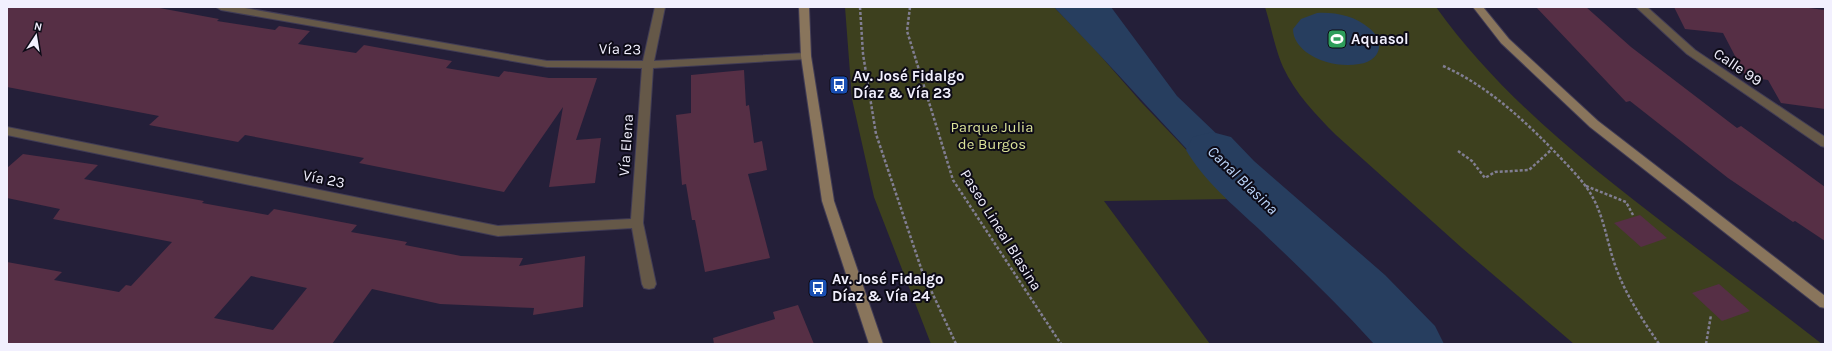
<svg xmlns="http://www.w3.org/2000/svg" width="1832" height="351" font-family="Karla,sans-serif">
	<rect width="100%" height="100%" fill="#241f39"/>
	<!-- green -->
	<path fill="#3d401e" d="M845 7H1054L1092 46 1141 102 1233 199 1104 201 1210 344H931L874 197 852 99Z
		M1265 7H1436C1499 95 1585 163 1670 228 1721 267 1772 305 1822 344H1574L1462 248 1336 135C1316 115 1295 93 1283 67 1275 49 1271 26 1265 7Z"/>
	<!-- water -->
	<path fill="#273e5f" d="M1054 7H1111L1177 96 1290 204 1233 199C1173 135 1115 70 1054 7Z
		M1317 13C1335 12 1355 16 1369 28 1386 41 1381 61 1359 64 1342 67 1321 63 1306 52 1299 46 1293 39 1293 29L1301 19Z"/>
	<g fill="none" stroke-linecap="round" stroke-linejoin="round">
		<!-- river -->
		<path fill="#273e5f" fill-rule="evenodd" d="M1212 132 1231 137 1254 161 1385 275 1435 326 1444 344H1374C1338 304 1299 267 1260 230 1233 205 1204 181 1186 150L1193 137Z"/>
	</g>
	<!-- building -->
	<path fill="#562f45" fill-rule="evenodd" d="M7 7H154L219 19 217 21 275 30 279 26 310 31 298 44 356 53 364 45 452 61 446 68 499 77 504 71 549 78H597L576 140 601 138 595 183 549 187 563 107 504 192 359 163 364 158 302 146 245 135 238 142 149 125 159 116 7 87Z
		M1536 7H1586L1631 47 1737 128 1741 126 1825 187V241L1795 221 1793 222 1728 178 1630 101 1626 102Z
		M1674 7H1801L1825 10V109L1781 103 1768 80 1746 77 1723 33 1685 29Z
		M744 70 746 106 749 105 754 143 762 141 767 170 748 174 770 258 705 272 695 220H692L686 184 682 185 676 115 691 113V75Z
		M23 154 98 165 84 179 204 201 202 203 268 215 274 209 357 225 351 232 407 242 405 245 461 256 523 258 519 266 585 256 583 307 533 315 534 308 440 304 372 289 332 344H7V262L62 272 54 280 119 292 126 285 131 286 172 242 53 219 60 209 7 198V168ZM251 276 307 288 273 330 214 318Z
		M1640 215 1667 238 1641 247 1614 223Z
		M1719 284 1750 311 1722 321 1692 293Z
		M798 305 814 344H714L713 338 775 319 773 312Z"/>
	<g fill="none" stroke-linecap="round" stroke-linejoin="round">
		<defs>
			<path id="street" d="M216 7H239L547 61H643L655 7H665L654 61 806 53 811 56 806 59 653 68 643 223 656 284 654 288 649 289 644 288 642 284 632 228 498 236 7 135V127L498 226 631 219 642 68 547 67 221 10Z
				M1636 7H1647L1695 50 1825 137V147L1821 146 1687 54Z"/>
			<path id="secondary" d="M799 7H809L811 56 834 201 883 344H869L822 201 801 56Z
				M1473 7H1483L1509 39 1598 121 1825 296V308L1820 307 1590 127 1501 43Z"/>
		</defs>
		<!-- street casing -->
		<use href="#street" stroke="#413c55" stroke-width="2"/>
		<!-- secondary casing -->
		<use href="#secondary" stroke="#413c55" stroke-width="2"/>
		<!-- path -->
		<path stroke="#817e92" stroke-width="2.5" stroke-dasharray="3 2" stroke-linecap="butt" d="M860 7 863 54 876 134 922 271 956 344
			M910 7 907 31 953 180 1061 344
			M1443 66C1486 85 1523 119 1555 152 1568 166 1583 180 1592 196 1604 217 1607 242 1615 265 1625 294 1642 319 1659 344
			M1458 151 1472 161 1485 178 1495 172 1529 170 1551 150
			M1586 186 1626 202 1633 215
			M1706 344 1711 315"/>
		<!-- street -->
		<use href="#street" fill="#655848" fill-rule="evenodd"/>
		<!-- secondary -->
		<use href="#secondary" fill="#89755c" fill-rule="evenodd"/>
	</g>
	<!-- icons -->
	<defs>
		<symbol id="stadium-square" viewBox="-11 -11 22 22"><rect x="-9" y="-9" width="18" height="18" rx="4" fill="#2e9e5b" stroke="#0d0b17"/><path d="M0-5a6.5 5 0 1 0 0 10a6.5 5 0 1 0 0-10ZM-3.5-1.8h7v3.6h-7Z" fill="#fff"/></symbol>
		<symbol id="bus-square" viewBox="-11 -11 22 22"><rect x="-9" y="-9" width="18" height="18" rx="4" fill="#1a4fb4" stroke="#0d0b17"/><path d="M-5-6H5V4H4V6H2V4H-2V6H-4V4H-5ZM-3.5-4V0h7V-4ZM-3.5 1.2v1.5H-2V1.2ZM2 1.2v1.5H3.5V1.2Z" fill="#fff"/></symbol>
	</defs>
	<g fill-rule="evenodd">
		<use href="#stadium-square" x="1326" y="28" width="22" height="22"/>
		<use href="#bus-square" x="828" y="74" width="22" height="22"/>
		<use href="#bus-square" x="807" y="277" width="22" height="22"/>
	</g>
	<g text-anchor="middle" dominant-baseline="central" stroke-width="4" stroke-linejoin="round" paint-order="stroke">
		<!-- poi labels -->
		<g font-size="15" font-weight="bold" fill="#f2f0fe" stroke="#0d0b17" text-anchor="start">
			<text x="1351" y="39">Aquasol</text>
			<text x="853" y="76">Av. José Fidalgo<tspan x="853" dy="17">Díaz &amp; Vía 23</tspan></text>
			<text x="832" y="279">Av. José Fidalgo<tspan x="832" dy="17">Díaz &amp; Vía 24</tspan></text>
		</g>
		<!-- street labels -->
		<g font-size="15" fill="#f2f0fe" stroke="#0d0b17">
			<text transform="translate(620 49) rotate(1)">Vía 23</text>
			<text transform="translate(1738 67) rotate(34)">Calle 99</text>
			<text transform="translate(626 145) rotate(-86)">Vía Elena</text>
			<text transform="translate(324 179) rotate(11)">Vía 23</text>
			<text transform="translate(1001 230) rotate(58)">Paseo Lineal Blasina</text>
		</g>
		<!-- park labels -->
		<g font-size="15" fill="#dae298" stroke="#0d0b17">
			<text x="992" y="127">Parque Julia<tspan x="992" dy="17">de Burgos</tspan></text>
		</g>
		<!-- water labels -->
		<g font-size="16" font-style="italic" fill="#bbd4f8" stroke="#0d0b17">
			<text transform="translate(1243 180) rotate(44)">Canal Blasina</text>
		</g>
	</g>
	<!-- border -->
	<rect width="1832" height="351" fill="none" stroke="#f2f0fe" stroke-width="16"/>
	<!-- north arrow -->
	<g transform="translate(36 36) rotate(12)" stroke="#0d0b17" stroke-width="3" paint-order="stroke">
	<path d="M0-3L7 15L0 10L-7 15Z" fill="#f2f0fe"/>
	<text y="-6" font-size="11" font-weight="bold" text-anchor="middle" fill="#f2f0fe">N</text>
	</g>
</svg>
